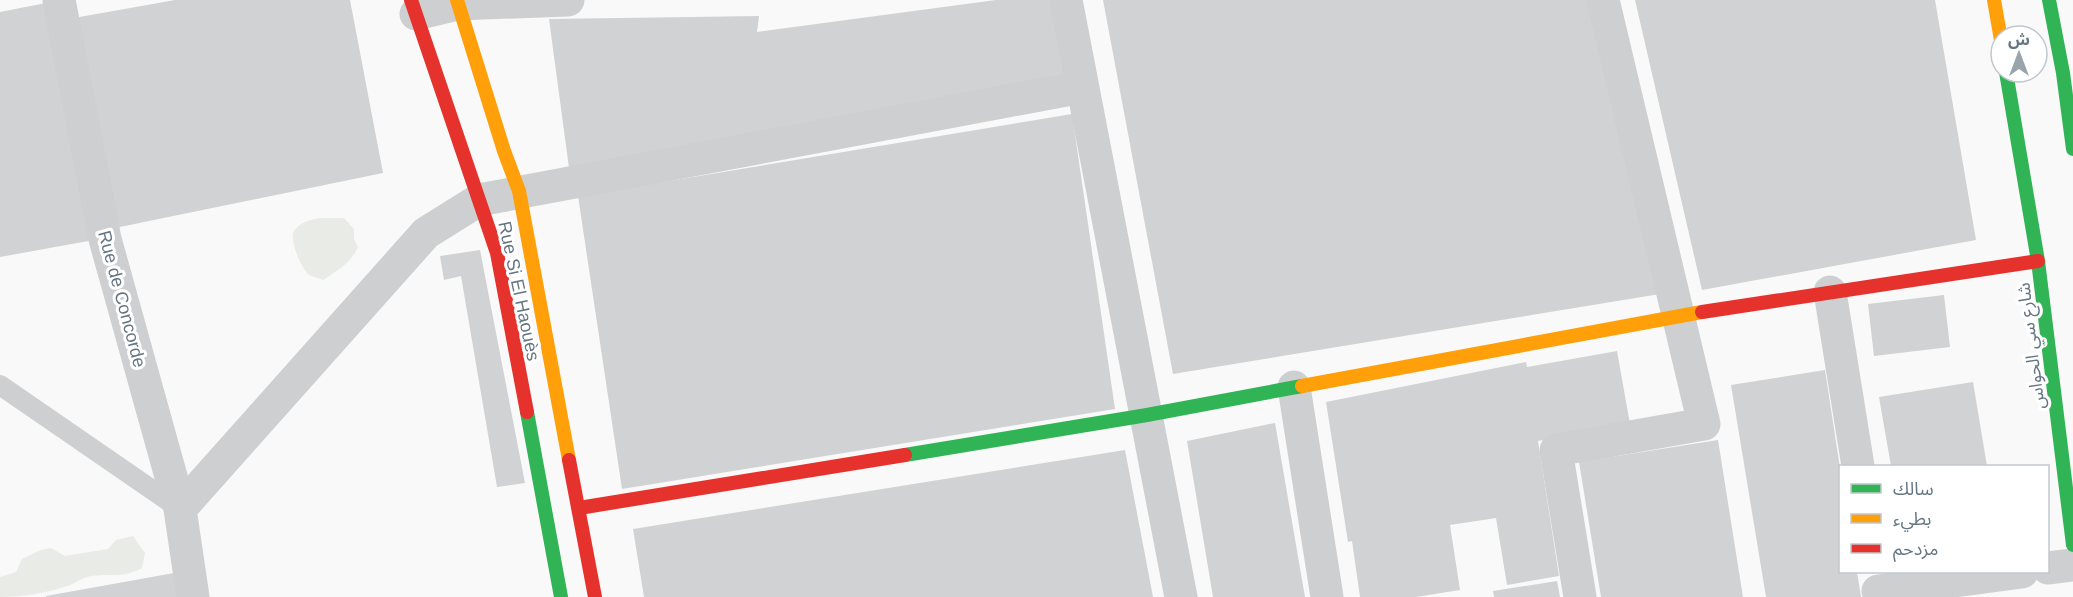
<svg xmlns="http://www.w3.org/2000/svg" width="2073" height="597" font-family="Helvetica,'Noto Sans Arabic',sans-serif">
	<rect width="100%" height="100%" fill="#f9f9f9"/>
	<!-- green -->
	<path fill="#e8ebe6" d="M320 218H344L354 229V239L358 247C352 262 337 271 323 280 319 278 313 277 309 275 301 268 289 240 294 231 300 222 310 220 320 218Z
		M133 536 145 553 142 568C121 579 113 573 91 576 84 577 77 582 70 585 48 593 23 597 0 597V577L16 572 22 559 41 550 51 548 65 556 108 549 116 540Z"/>
	<!-- building -->
	<path fill="#d0d2d3" d="M175 0H350L383 173 115 228 74 18Z
		M996 0H1050L1066 79 569 168 549 19 759 16 757 32Z
		M1103 0H1587L1660 294 1173 374Z
		M1635 0H1935L1976 240 1702 290Z
		M51 2 94 240 0 257V12Z
		M1072 114 1115 409 622 489 578 196Z
		M480 250 525 483 497 487 461 276 444 280 440 256Z
		M1944 295 1950 347 1874 356 1868 304Z
		M1617 351 1630 424 1538 441 1559 576 1507 585 1496 518 1450 525 1460 590 1416 597H1360L1352 541 1348 542 1326 402 1526 362 1527 367Z
		M1825 370 1840 468V572H1857L1861 597H1766L1731 385Z
		M1973 382 1987 466H1891L1879 397Z
		M1275 423 1305 597H1213L1187 441Z
		M1718 440 1743 597H1601L1579 462Z
		M1125 450 1153 597H644L633 529Z
		M174 573 177 597H46V596Z
		M1557 581 1560 597H1494L1493 591Z"/>
	<g fill="none" stroke-linecap="round" stroke-linejoin="round">
		<!-- lane -->
		<path stroke="#cecfd0" stroke-width="20" d="M0 385 180 509"/>
		<!-- street -->
		<path stroke="#cecfd0" stroke-width="33" d="M59 0 105 239 180 509 193 597
			M1066 0 1181 597
			M416 14 458 4 568 0
			M1830 292 1858 466
			M1294 387 1327 597
			M180 509 426 233 479 200 1082 87
			M2048 568 2073 565
			M1878 591 2022 572
			M1580 597 1556 450 1704 424 1603 0"/>
		<!-- fast -->
		<path stroke="#30b455" stroke-width="14" d="M2049 0 2063 73 2073 149
			M2006 72 2038 261 2073 545
			M527 412 561 597
			M905 455 1147 415 1302 386"/>
		<!-- slow -->
		<path stroke="#ff9f0a" stroke-width="14" d="M457 0 504 151 519 191 569 460
			M1994 0 2001 40
			M1302 386 1702 312"/>
		<!-- jam -->
		<path stroke="#e5322d" stroke-width="14" d="M411 0 497 253 527 412
			M1702 312 2038 261
			M569 460 595 597
			M579 508 905 455"/>
	</g>
	<g text-anchor="middle" dominant-baseline="central" stroke-width="6" stroke-linejoin="round" paint-order="stroke">
		<!-- street labels -->
		<g font-size="18" fill="#657683" stroke="#fff">
			<text transform="translate(519 291) rotate(78)">Rue Si El Haouès</text>
			<text transform="translate(122 299) rotate(75)">Rue de Concorde</text>
			<text transform="translate(2031 346) rotate(-97)">شارع سي الحواس</text>
		</g>
	</g>
	<!-- legend -->
	<rect x="1839" y="465" width="210" height="108" fill="#ffffff" stroke="#c1c8cd" stroke-width="1.5"/>
	<rect x="1851" y="484" width="30" height="9" fill="#30b455" stroke="#c1c8cd" stroke-width="1.5"/>
	<text x="1893" y="495" font-size="18" fill="#657683">سالك</text>
	<rect x="1851" y="514" width="30" height="9" fill="#ff9f0a" stroke="#c1c8cd" stroke-width="1.5"/>
	<text x="1893" y="525" font-size="18" fill="#657683">بطيء</text>
	<rect x="1851" y="544" width="30" height="9" fill="#e5322d" stroke="#c1c8cd" stroke-width="1.5"/>
	<text x="1893" y="555" font-size="18" fill="#657683">مزدحم</text>
	<!-- north arrow -->
	<g transform="translate(2019 54)"><circle r="28" fill="#ffffff" stroke="#c1c8cd" stroke-width="1.5"/>
	<path d="M0-4.5L10 22L0 15L-10 22Z" fill="#99a4ac"/>
	<text y="-9" font-size="16" font-weight="bold" text-anchor="middle" fill="#657683">ش</text>
	</g>
</svg>
